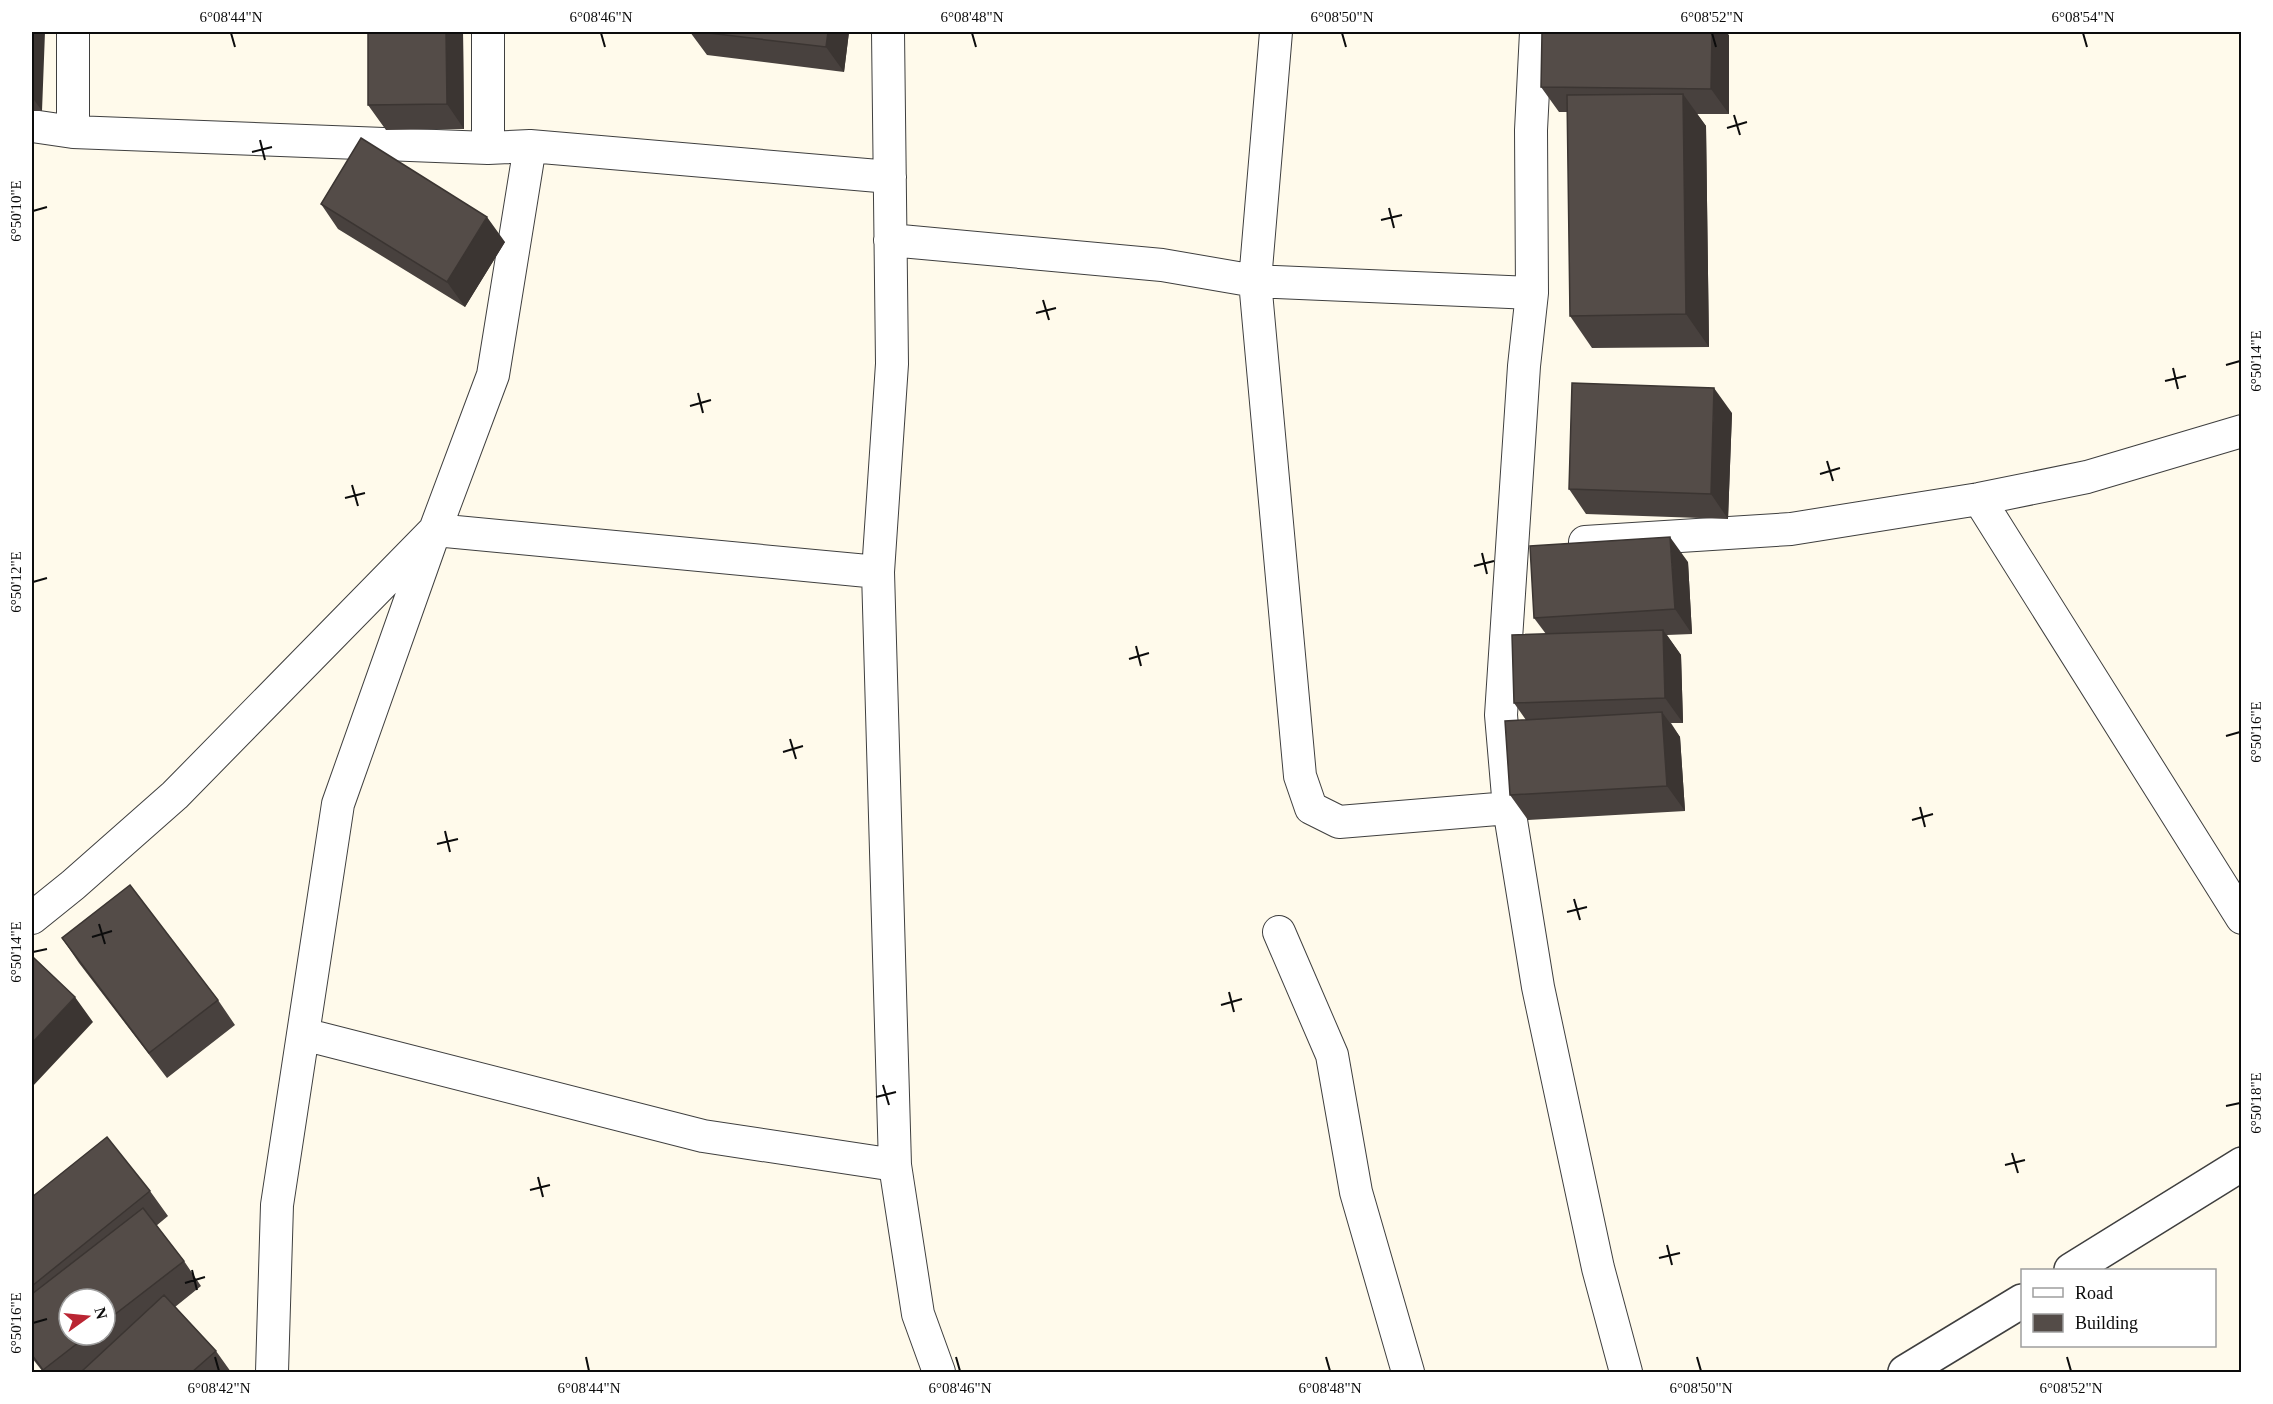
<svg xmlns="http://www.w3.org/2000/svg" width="2273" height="1404" font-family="'Times New Roman',serif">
	<rect width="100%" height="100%" fill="#fffaeb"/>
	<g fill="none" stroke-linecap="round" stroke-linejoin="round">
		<defs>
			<path id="minor" d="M888 32 892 364 878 572 895 1165 918 1314 939 1372
				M1276 32 1255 281 1300 776 1311 808 1339 822 1509 808
				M1536 32 1531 130 1532 293 1524 366 1501 715 1509 808 1538 987 1598 1268 1626 1372
				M32 126 73 132 488 148 530 146 890 177
				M73 132V32
				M488 148V32
				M890 240 1162 265 1255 281 1532 293
				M1979 499 2242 918
				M1585 542 1791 529 1979 499 2087 477 2242 431
				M32 918 73 885 175 795 435 530 493 375 530 146
				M1279 932 1332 1055 1356 1192 1408 1372
				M303 1034 703 1136 895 1165
				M272 1372 277 1205 338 804 435 530 878 572"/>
			<path id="tertiary" d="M2071 1270 2242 1164
				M1905 1372 2022 1301"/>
		</defs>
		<!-- minor casing -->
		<use href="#minor" stroke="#3f3f3f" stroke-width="34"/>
		<!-- tertiary casing -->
		<use href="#tertiary" stroke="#3f3f3f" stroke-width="36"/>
		<!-- minor -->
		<use href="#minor" stroke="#fff" stroke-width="32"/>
		<!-- tertiary -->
		<use href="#tertiary" stroke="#fff" stroke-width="33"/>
	</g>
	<!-- wall -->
	<path fill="#48413e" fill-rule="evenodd" d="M32 32 42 111H32Z
		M368 32H463L464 129 386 130 368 105Z
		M690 32H849L844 72 707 55Z
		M1729 35V114H1697L1706 126 1709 347 1592 348 1570 316 1568 112H1559L1541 87Z
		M321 204 505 242 465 307 338 229Z
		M1732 413 1728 519 1586 514 1569 489Z
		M1688 562 1692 634 1667 635 1681 655 1683 723H1671L1680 737 1685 811 1528 820 1510 795 1526 720 1514 703 1546 634 1534 618Z
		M62 938 218 1000 235 1025 167 1078 79 963Z
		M150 1191 168 1216 156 1226 184 1261 201 1286 175 1307 216 1351 231 1372H43L32 1358V1197ZM105 1299V1335H69Z"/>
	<!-- shaded-wall -->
	<path fill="#3b3532" d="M32 32H45L42 111 32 97Z
		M446 32H463L464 129 447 104Z
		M828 32H849L844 72 826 47Z
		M1712 32H1726L1729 35V114L1711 89Z
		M1683 94 1706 126 1709 347 1686 314Z
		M487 217 505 242 465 307 447 282Z
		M1714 388 1732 413 1728 519 1711 494Z
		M1670 537 1688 562 1692 634 1675 609Z
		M1663 630 1681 655 1683 723 1665 698Z
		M1662 712 1680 737 1685 811 1667 786Z
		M75 997 93 1022 32 1087V1043Z"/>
	<!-- building -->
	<path fill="#544c48" stroke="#3b3532" stroke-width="1.5" d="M368 32H446L447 104 368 105Z
		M700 32H828L826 47Z
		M1542 32H1712L1711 89 1541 87Z
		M1683 94 1686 314 1570 316 1567 95Z
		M361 138 487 217 447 282 321 204Z
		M1572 383 1714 388 1711 494 1569 489Z
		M1670 537 1675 609 1534 618 1530 546Z
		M1663 630 1665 698 1514 703 1512 635Z
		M1662 712 1667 786 1510 795 1505 721Z
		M130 885 218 1000 149 1053 62 938Z
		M34 958 75 997 32 1043V960Z
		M107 1137 150 1191 32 1286V1197Z
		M143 1208 184 1261 105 1322V1299H69V1335H88L43 1370 32 1355V1294Z
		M164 1295 216 1351 192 1372H81Z"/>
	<!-- ticks -->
	<path fill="none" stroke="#0c0c0c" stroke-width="2" d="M231 33 235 47M601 33 605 47M972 33 976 47M1342 33 1346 47M1712 33 1716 47M2083 33 2087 47M1734 115 1740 135M1727 128 1747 122M260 140 265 160M252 152 272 147M1389 208 1394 228M33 211 47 207M1381 220 1402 215M1043 300 1049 320M1036 313 1056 308M2226 365 2240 361M2173 368 2178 389M2165 381 2186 376M698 393 703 413M690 406 711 400M1827 461 1833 481M1820 474 1840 468M352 485 358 506M345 498 365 493M1482 553 1487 574M1474 566 1494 561M33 582 47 578M1136 646 1141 666M1129 659 1149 653M2226 736 2240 732M790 739 796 759M783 752 803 746M1920 807 1925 827M1912 820 1933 814M445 831 450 852M437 844 458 839M1574 899 1580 920M1567 912 1587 907M99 924 105 944M92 937 112 931M33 952 47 949M1229 992 1234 1012M1221 1005 1242 999M883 1085 889 1105M876 1097 896 1092M2226 1106 2240 1103M2012 1153 2018 1173M2005 1165 2025 1160M538 1177 543 1197M530 1190 550 1185M1667 1245 1672 1265M1659 1258 1680 1253M192 1270 197 1290M185 1283 205 1277M33 1323 47 1319M215 1357 219 1371M586 1357 589 1371M956 1357 960 1371M1326 1357 1330 1371M1697 1357 1701 1371M2067 1357 2071 1371"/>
	<!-- border -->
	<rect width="2273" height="1404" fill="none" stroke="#ffffff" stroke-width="66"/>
	<!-- legend -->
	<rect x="2021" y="1269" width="195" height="78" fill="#ffffff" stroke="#9e9e9e" stroke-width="1.5"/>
	<rect x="2033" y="1288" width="30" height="9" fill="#ffffff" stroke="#9e9e9e" stroke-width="1.5"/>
	<text x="2075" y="1299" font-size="18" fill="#0c0c0c">Road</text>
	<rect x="2033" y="1314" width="30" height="18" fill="#544c48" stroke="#9e9e9e" stroke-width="1.5"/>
	<text x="2075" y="1329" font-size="18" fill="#0c0c0c">Building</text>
	<!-- north arrow -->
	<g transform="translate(87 1317) rotate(75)"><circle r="28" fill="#ffffff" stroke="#9e9e9e" stroke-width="1.5"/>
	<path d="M0-4.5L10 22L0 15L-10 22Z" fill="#ba2533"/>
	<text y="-9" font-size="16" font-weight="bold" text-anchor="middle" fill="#0c0c0c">N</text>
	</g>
	<rect x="33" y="33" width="2207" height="1338" fill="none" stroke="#0c0c0c" stroke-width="2"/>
	<g font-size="15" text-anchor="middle" fill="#0c0c0c">
		<text x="231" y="22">6°08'44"N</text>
		<text x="601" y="22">6°08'46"N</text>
		<text x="972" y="22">6°08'48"N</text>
		<text x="1342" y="22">6°08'50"N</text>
		<text x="1712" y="22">6°08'52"N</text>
		<text x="2083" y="22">6°08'54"N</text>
		<text transform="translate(16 211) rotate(-90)" y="5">6°50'10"E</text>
		<text transform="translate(2256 361) rotate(-90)" y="5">6°50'14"E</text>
		<text transform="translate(16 582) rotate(-90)" y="5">6°50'12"E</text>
		<text transform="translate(2256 732) rotate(-90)" y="5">6°50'16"E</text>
		<text transform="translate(16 952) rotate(-90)" y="5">6°50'14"E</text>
		<text transform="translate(2256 1103) rotate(-90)" y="5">6°50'18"E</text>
		<text transform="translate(16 1323) rotate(-90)" y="5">6°50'16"E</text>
		<text x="219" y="1393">6°08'42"N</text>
		<text x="589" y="1393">6°08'44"N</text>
		<text x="960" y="1393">6°08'46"N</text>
		<text x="1330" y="1393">6°08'48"N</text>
		<text x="1701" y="1393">6°08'50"N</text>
		<text x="2071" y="1393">6°08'52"N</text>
	</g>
</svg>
